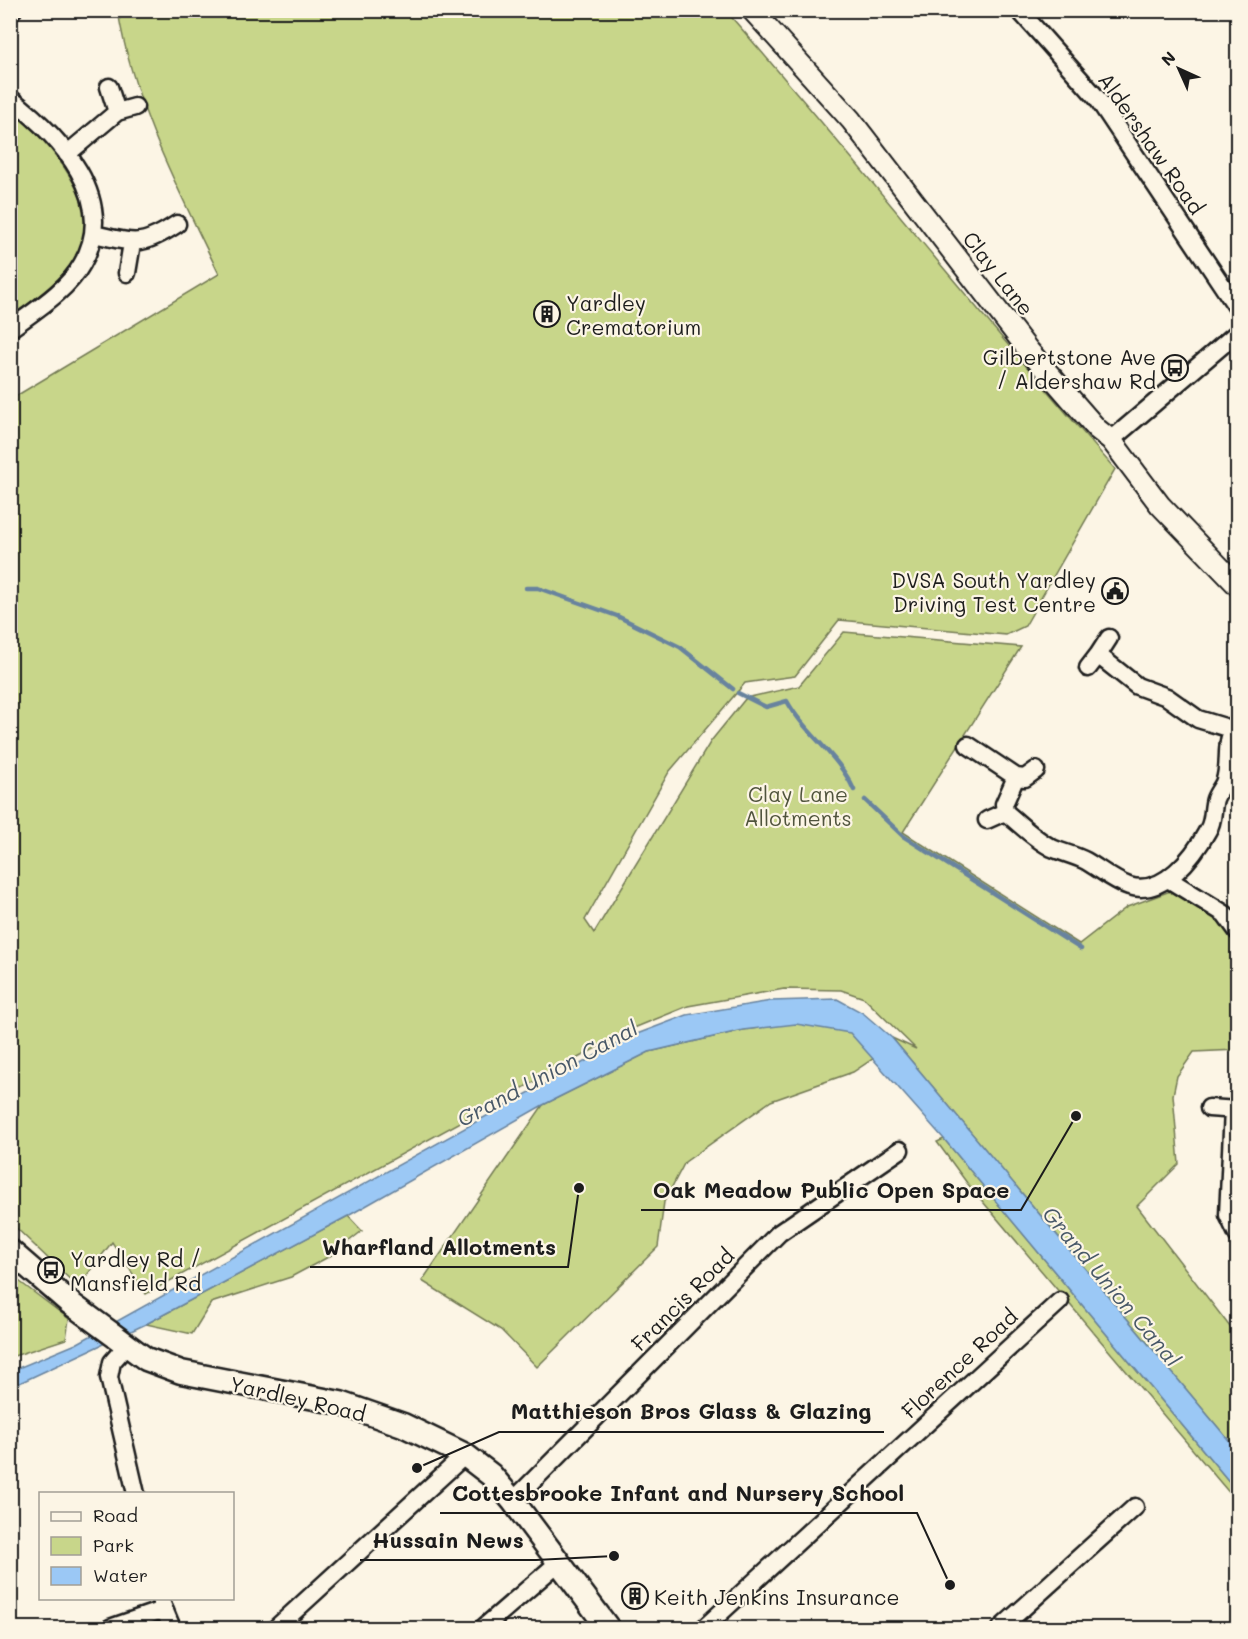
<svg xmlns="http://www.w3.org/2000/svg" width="1248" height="1639" font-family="Mali,sans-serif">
	<rect width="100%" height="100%" fill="#fcf5e5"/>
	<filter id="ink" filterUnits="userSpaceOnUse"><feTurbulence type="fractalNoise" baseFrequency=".0167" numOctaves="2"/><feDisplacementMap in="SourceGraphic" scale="12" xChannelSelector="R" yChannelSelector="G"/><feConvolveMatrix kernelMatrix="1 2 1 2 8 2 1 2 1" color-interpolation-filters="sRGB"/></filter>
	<g filter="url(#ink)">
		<!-- green -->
		<path fill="#c8d68a" stroke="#727953" stroke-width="1.5" d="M118 11H726C858 161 982 319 1115 469L1025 626 1006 635 839 620 795 676 745 683 669 772 585 920 594 933 711 741 746 698 799 686 844 632 1021 647 903 832 1079 944 1127 907 1173 890 1218 917 1237 942V1050L1194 1052 1177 1076 1173 1095 1179 1164 1137 1206 1237 1336V1450L892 1038 916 1049 864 998 841 990 784 989 688 1006 629 1030 146 1294 112 1242 78 1287 11 1223 10 1149 15 1146 17 1137 10 1126 11 399 219 274C178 189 133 104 118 11Z
			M22 117C56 154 109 209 73 262 59 282 29 303 11 318V127Z
			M796 1023 850 1032 874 1058 853 1072 771 1101 685 1162 664 1202 658 1247 537 1367 501 1330 422 1281 543 1105 649 1052 743 1030Z
			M944 1139 1237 1491V1502L967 1183 937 1142Z
			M348 1216 362 1231 330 1256 291 1277 211 1303 192 1334 146 1324Z
			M11 1275 69 1319 66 1339 11 1357Z"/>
		<!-- water -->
		<path fill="#9bc8f5" stroke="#68839e" stroke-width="1.5" d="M837 999 863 1013 892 1038 1237 1450V1491L944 1139 850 1033 796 1024 743 1030 649 1052 543 1105 348 1216 146 1324 11 1387V1371L76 1344 629 1037 687 1015 771 1001Z"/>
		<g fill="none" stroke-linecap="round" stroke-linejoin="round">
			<!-- stream -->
			<path stroke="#68839e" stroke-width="4.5" d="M526 588H538L617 616 680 647 733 689
				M738 693 766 707 787 701C805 734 838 754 854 790
				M865 800 903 836 1081 949"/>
			<defs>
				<path id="minor" d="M1019 10 1097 98 1238 309
					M10 12 13 10
					M109 87 117 112
					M10 98C59 136 120 199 82 264 67 291 34 311 10 329
					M67 154 117 112 135 107
					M94 234C135 243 140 248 177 224
					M127 273 132 243
					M1111 440 1238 332
					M1098 655 1109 638
					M1088 668 1098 655 1137 686 1167 697 1198 719 1231 729
					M968 745 1016 777 1025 778 1036 770
					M1016 777 1004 804 1005 812C1020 824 1034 839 1052 848 1063 853 1075 855 1086 861 1100 869 1114 881 1129 886 1163 897 1194 856 1208 830 1214 821 1212 809 1215 799 1217 793 1221 789 1224 783 1232 763 1222 739 1238 723
					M987 820 1005 812
					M1168 879 1225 914 1238 932
					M1209 1108 1238 1110
					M1233 1110 1228 1215 1238 1236
					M127 1345 112 1362 109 1377 136 1494
					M513 1501 779 1233 900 1150
					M160 1599 172 1628
					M110 1628 162 1610
					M276 1628 465 1455
					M483 1628 559 1562
					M704 1628 1060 1301
					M1001 1628 1135 1507"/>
				<path id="tertiary" d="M752 10 851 120 1029 351 1097 429 1111 440 1160 505 1238 586"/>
				<path id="secondary" d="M10 1251 70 1303 146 1359 181 1372 340 1403 403 1425 465 1455 491 1475 513 1501 608 1628"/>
			</defs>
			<!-- minor casing -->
			<use href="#minor" stroke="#1c1c1c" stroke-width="21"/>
			<!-- tertiary casing -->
			<use href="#tertiary" stroke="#1c1c1c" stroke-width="24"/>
			<!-- secondary casing -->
			<use href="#secondary" stroke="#1c1c1c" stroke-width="27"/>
			<!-- minor -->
			<use href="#minor" stroke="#fcf5e5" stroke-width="16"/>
			<!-- tertiary -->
			<use href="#tertiary" stroke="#fcf5e5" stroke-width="20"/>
			<!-- secondary -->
			<use href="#secondary" stroke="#fcf5e5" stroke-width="22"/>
		</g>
	</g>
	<!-- icons -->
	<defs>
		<symbol id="building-ring" viewBox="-11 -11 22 22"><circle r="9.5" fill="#fcf5e5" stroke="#1c1c1c" stroke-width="1.5"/><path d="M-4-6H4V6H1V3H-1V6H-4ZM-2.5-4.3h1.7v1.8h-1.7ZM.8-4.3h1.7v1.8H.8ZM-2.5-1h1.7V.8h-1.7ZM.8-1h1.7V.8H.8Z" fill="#1c1c1c"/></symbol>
		<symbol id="bus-ring" viewBox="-11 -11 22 22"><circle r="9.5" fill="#fcf5e5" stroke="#1c1c1c" stroke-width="1.5"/><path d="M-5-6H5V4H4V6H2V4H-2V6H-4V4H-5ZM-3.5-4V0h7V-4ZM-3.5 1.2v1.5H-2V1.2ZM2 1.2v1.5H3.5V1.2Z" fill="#1c1c1c"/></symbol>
		<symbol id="civic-ring" viewBox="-11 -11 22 22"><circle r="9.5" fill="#fcf5e5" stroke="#1c1c1c" stroke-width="1.5"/><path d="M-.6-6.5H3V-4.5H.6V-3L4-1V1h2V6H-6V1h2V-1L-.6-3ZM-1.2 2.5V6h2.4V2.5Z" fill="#1c1c1c"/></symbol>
	</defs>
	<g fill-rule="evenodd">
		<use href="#building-ring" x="532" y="299" width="30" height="30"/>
		<use href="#bus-ring" x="1160" y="353" width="30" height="30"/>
		<use href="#civic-ring" x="1100" y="576" width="30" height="30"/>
		<use href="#bus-ring" x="36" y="1255" width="30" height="30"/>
		<use href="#building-ring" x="620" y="1581" width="30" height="30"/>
	</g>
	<g text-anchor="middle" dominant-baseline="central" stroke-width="4.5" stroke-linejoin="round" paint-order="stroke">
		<!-- street labels -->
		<g font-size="21" fill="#1c1c1c" stroke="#fcf5e5">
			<text transform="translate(1152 143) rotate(55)">Aldershaw Road</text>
			<text transform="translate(999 273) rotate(52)">Clay Lane</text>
			<text transform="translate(682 1299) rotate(-45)">Francis Road</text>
			<text transform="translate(959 1363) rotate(-43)">Florence Road</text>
			<text transform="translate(298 1398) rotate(13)">Yardley Road</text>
		</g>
		<!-- poi labels -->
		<g font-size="21" fill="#1c1c1c" stroke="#fcf5e5" text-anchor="start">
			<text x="566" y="302">Yardley<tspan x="566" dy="24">Crematorium</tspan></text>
			<text x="1156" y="356" text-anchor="end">Gilbertstone Ave<tspan x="1156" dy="24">/ Aldershaw Rd</tspan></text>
			<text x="1096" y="579" text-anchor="end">DVSA South Yardley<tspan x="1096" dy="24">Driving Test Centre</tspan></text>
			<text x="70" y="1258">Yardley Rd /<tspan x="70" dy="24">Mansfield Rd</tspan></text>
			<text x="654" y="1596">Keith Jenkins Insurance</text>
		</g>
		<!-- park labels -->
		<g font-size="21" fill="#50543d" stroke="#fcf5e5">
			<text x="798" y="793">Clay Lane<tspan x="798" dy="24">Allotments</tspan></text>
		</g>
		<!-- water labels -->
		<g font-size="22" font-style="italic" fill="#485868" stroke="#fcf5e5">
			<text transform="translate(547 1073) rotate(-28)">Grand Union Canal</text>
			<text transform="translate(1112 1286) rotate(50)">Grand Union Canal</text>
		</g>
	</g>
	<!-- callouts -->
	<path fill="none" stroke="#1c1c1c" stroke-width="2" d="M1076 1116L1021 1210H641M579 1188L568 1267H310M417 1468L499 1432H884M950 1585L917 1513H440M614 1556L536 1560H360"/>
	<g fill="#1c1c1c" stroke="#fcf5e5" stroke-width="2">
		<circle cx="1076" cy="1116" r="6"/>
		<circle cx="579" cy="1188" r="6"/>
		<circle cx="417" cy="1468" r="6"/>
		<circle cx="950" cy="1585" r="6"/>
		<circle cx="614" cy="1556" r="6"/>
	</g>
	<g font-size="22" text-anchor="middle" font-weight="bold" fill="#1c1c1c" stroke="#fcf5e5" stroke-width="4.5" stroke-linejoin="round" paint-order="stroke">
		<text x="831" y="1198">Oak Meadow Public Open Space</text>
		<text x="439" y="1255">Wharfland Allotments</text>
		<text x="691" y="1419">Matthieson Bros Glass &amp; Glazing</text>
		<text x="678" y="1501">Cottesbrooke Infant and Nursery School</text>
		<text x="448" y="1548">Hussain News</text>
	</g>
	<!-- margin -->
	<rect width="1248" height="1639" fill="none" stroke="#fcf5e5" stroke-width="36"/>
	<rect x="18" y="18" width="1212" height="1603" fill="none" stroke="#1c1c1c" stroke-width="2" filter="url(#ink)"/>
	<!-- legend -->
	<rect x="39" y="1492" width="195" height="108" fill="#fcf5e5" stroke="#a29e95" stroke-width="1.5"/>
	<rect x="51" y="1512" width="30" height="9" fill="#fcf5e5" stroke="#a29e95" stroke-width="1.5"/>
	<text x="93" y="1522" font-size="18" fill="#1c1c1c">Road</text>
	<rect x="51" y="1537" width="30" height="18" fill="#c8d68a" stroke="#a29e95" stroke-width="1.5"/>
	<text x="93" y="1552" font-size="18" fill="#1c1c1c">Park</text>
	<rect x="51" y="1567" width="30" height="18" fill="#9bc8f5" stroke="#a29e95" stroke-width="1.5"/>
	<text x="93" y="1582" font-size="18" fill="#1c1c1c">Water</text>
	<!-- north arrow -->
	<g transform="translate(1179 69) rotate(315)" stroke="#fcf5e5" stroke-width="4.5" paint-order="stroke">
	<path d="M0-4.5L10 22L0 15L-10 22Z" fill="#1c1c1c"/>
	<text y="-9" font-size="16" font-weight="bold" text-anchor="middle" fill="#1c1c1c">N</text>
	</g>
</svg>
